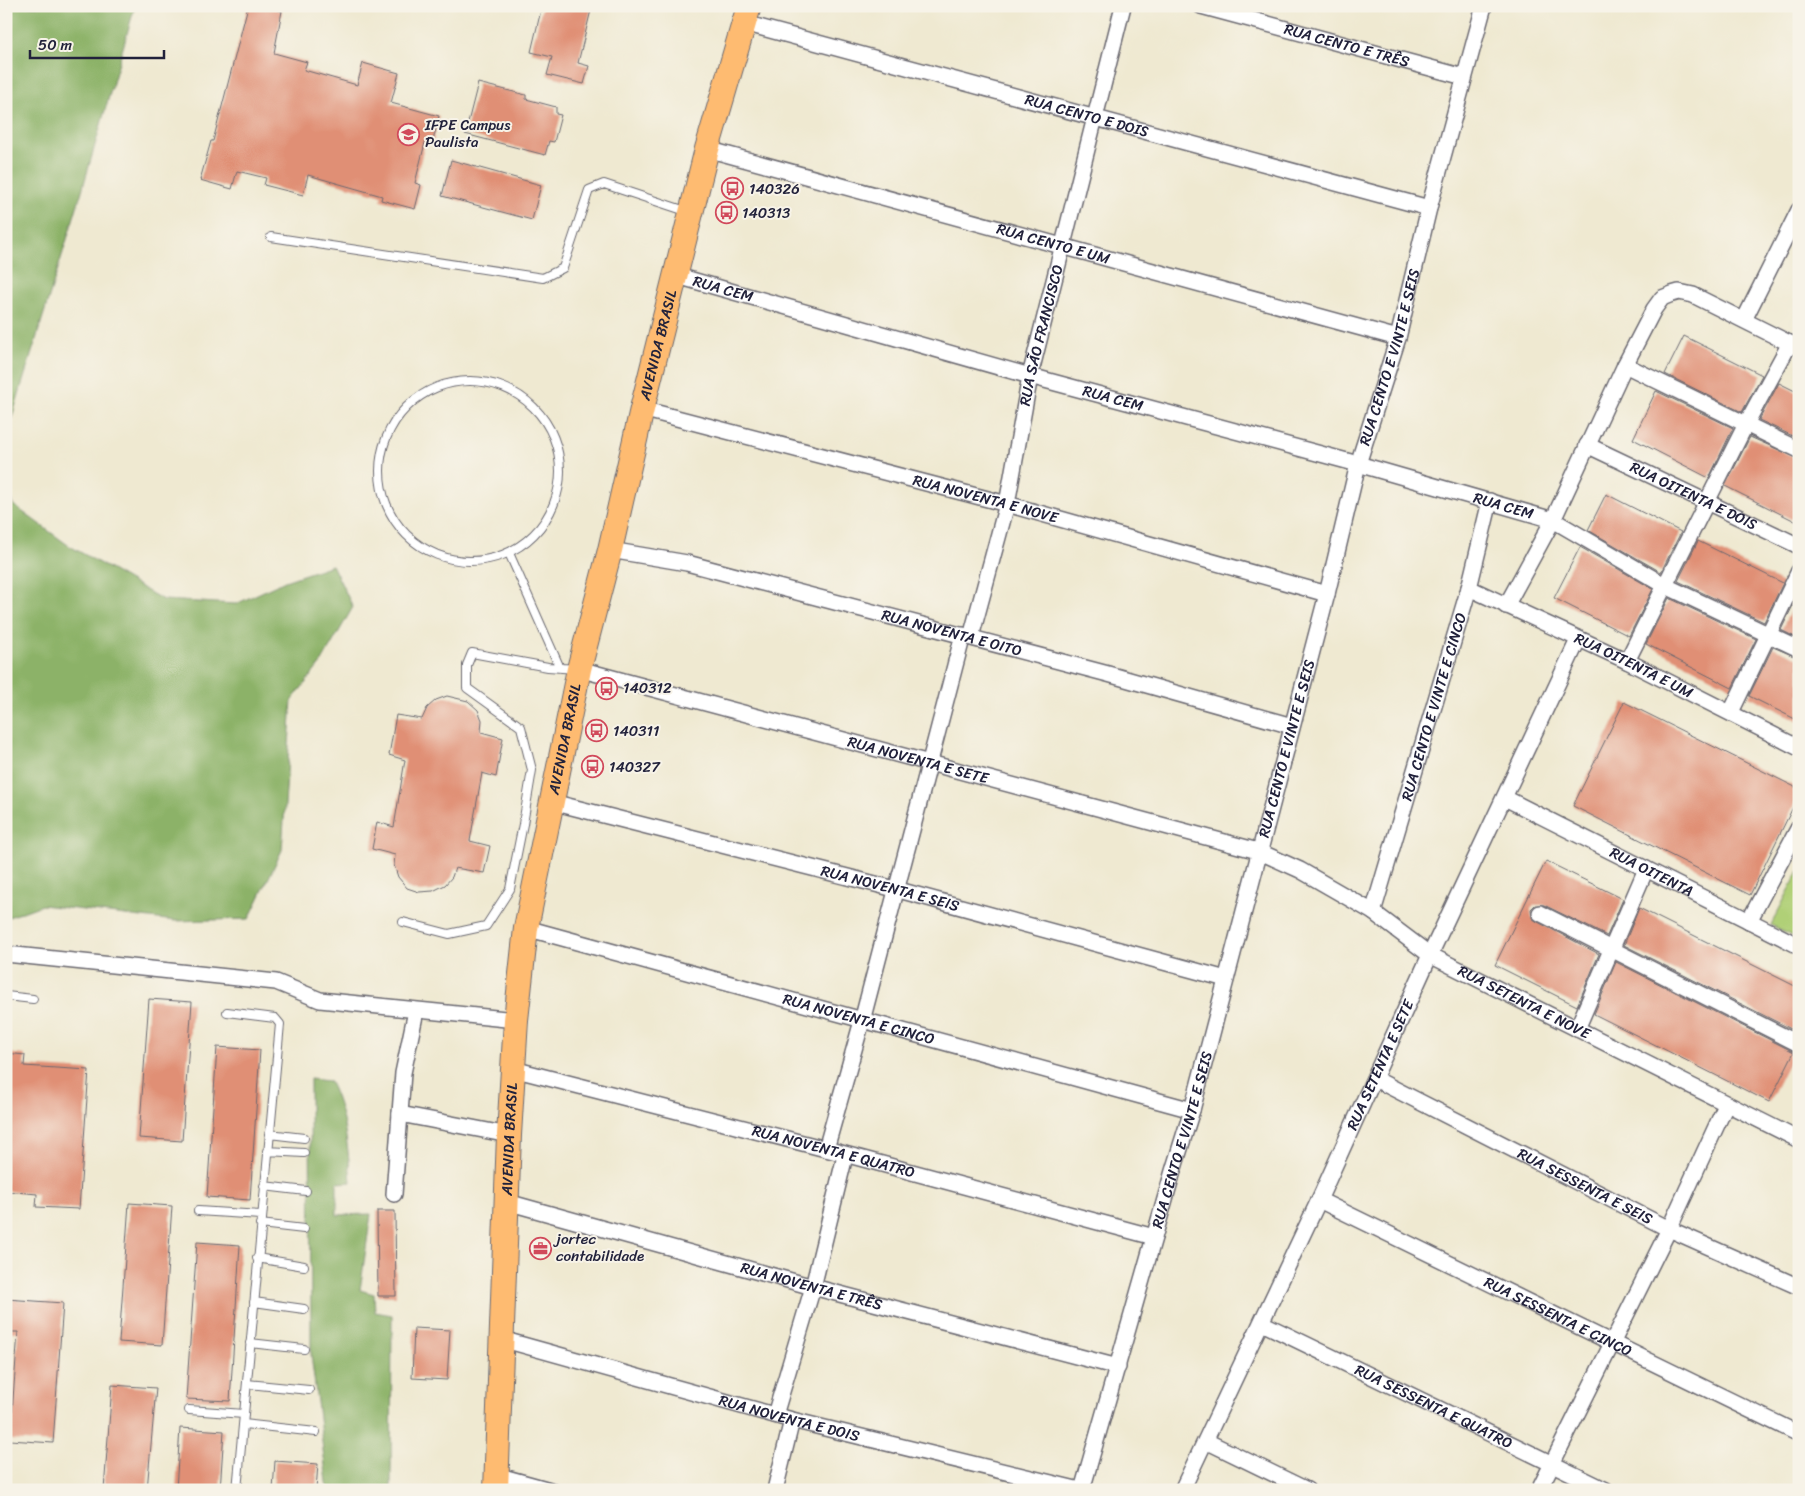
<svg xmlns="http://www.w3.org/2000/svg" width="1805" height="1496" font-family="Sriracha,sans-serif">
	<rect width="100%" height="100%" fill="#f7f3e8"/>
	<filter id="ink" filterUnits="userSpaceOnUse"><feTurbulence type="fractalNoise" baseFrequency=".02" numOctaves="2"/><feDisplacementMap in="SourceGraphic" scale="10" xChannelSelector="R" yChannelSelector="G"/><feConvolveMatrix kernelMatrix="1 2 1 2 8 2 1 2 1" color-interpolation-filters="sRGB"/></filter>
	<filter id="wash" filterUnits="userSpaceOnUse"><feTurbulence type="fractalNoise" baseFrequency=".0096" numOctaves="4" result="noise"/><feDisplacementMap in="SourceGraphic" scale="20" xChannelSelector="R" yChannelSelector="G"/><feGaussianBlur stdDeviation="1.12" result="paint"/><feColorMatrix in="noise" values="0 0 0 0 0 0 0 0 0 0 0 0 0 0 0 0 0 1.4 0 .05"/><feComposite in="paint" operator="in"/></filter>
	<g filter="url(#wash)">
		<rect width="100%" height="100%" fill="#efe9d1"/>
		<!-- green -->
		<path fill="#b0d077" stroke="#697959" d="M1799 871V940L1771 925Z"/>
		<!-- forest -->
		<path fill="#8cb268" stroke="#576a52" d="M6 6H135L81 194 7 433 12 504 68 545 163 600 236 604 285 581 332 565 353 607 321 663 292 700 282 850 249 919 175 921 42 905 6 918Z
			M310 1079 329 1081C345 1110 348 1149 351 1182L337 1183V1215L371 1214 360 1290 374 1294 375 1312 392 1315 391 1490H328L311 1354Z"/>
		<g id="blocks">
			<!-- building -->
			<path fill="#e08f74" d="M248 6H266L282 11 274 53 307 62 304 70 357 85 363 63 399 73 391 103 439 116 433 141 426 139 415 183 421 185 415 209 381 200 382 196 308 175 303 195 264 185 266 178 237 171 232 189 200 180 211 141H213Z
				M542 6H592L578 63 589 66 584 84 547 75 552 57 531 52Z
				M478 83 526 95V99L556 107V114L561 115 554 142 549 141 545 155 465 134Z
				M451 160 541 185 532 220 442 196Z
				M1684 336 1762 375 1742 412 1665 374Z
				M1779 383 1799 393V439L1759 420Z
				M1656 391 1733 428 1709 478 1633 439Z
				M1750 437 1799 459V523L1725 486Z
				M1606 494 1681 532 1661 572 1588 530Z
				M1698 541 1783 583 1764 622 1678 581Z
				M1580 547 1653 589 1629 636 1554 598Z
				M1799 593V639L1781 630Z
				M1669 598 1756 639 1732 688 1646 644Z
				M1773 647 1799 658V721L1749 696Z
				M447 696 468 701 478 710 482 720 481 732 503 738 496 777 482 773 470 841 490 846 484 873 455 868 452 877 445 885 433 891 419 892 407 888 398 877 394 865 395 855 372 849 377 822 394 827 405 760 389 755 396 715 422 719 427 708 436 700Z
				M1624 702 1799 789V795L1750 895 1573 806Z
				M1546 861 1623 899 1607 936 1544 905H1535L1531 909 1532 918 1536 921 1599 954 1577 1006 1495 965Z
				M1639 908 1799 988V1033L1624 945Z
				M1616 962 1794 1052 1769 1102 1594 1014Z
				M149 999 192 1002 182 1141 139 1138Z
				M217 1047 260 1050 250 1200 207 1197Z
				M6 1053 25 1055 24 1066 89 1070 79 1209 36 1207 37 1194 6 1191Z
				M129 1203 172 1206 162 1345 119 1342Z
				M377 1211H395L396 1296H378Z
				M197 1242 240 1245 230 1401 186 1399Z
				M6 1299 63 1303 53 1443 10 1440 18 1332H6Z
				M414 1328 450 1330 447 1380 412 1378Z
				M112 1385 156 1388 147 1490H104Z
				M180 1428 224 1431 220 1490H176Z
				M275 1461 318 1464 316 1490H273Z"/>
		</g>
	</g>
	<g filter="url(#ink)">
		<use href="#blocks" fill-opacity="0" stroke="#6a6870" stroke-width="1"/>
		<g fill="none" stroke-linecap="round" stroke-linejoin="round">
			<defs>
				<path id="service" d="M271 237 543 278 563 268 589 190 604 184 689 212
					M380 471a90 90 0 1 1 180 0a90 90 0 1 1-180 0Z
					M509 553 560 668
					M403 922 449 934 486 926 510 889 523 824 532 770 521 727 467 688V665L472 653 548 667 576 669
					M6 996 33 999
					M227 1012 275 1018 280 1024 237 1490
					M269 1134 304 1138
					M267 1151 304 1153
					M264 1186 306 1191
					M198 1211 261 1215
					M260 1224 304 1229
					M257 1258 304 1266
					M254 1302 304 1309
					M250 1343 304 1349
					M247 1384 309 1390
					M189 1410 244 1414
					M244 1424 316 1432"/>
				<g id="minor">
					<path id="s1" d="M1201 6 1464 77"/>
					<path id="s2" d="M744 23 1429 208"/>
					<path id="s3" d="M707 149 1398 338"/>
					<path id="s4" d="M674 275 1030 376 1358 464 1553 520 1666 586 1799 649"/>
					<path d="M1744 320 1799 210"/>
					<path d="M1625 365 1799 450"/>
					<path id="s5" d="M642 409 1007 504 1327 594"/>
					<path id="s6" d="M1587 445 1799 546"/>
					<path id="s7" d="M610 550 687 563 1108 674 1292 726"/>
					<path id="s8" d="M1469 588 1627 661 1799 748"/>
					<path d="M1506 606 1553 520 1625 365 1654 309 1662 298 1672 294 1679 292 1693 295 1799 348"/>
					<path id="s9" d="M971 637 1007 504 1030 376 1123 6"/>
					<path d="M1627 661 1746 424 1790 343"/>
					<path id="s10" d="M579 669 1258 851 1300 870 1373 912 1430 955 1799 1140"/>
					<path d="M1731 712 1799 571"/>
					<path id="s11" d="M1505 798 1799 946"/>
					<path id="s12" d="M552 802 895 889 1226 979"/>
					<path id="s13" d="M1373 912 1469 588 1490 501"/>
					<path d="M1540 913 1799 1044"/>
					<path d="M1749 921 1799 827"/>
					<path id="s14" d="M526 928 1192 1110"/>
					<path d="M6 954 276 982 320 1000 516 1020"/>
					<path d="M1577 1029 1646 869"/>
					<path id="s15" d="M513 1069 826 1149 1154 1237"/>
					<path id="s16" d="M1375 1079 1669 1229 1799 1287"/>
					<path d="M400 1114 509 1135"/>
					<path d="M826 1149 862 1021 963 635"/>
					<path d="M394 1194 403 1073 416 1011"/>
					<path id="s17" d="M1319 1200 1799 1434"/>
					<path id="s18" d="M507 1202 813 1287 1118 1367"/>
					<path id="s19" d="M1262 1323 1606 1490"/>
					<path id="s20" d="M501 1339 792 1420 1080 1490"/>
					<path d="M775 1415 813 1287 845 1156"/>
					<path d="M1206 1441 1307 1490"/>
					<path d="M496 1475 550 1490"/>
					<path d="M775 1490 792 1420"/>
					<path id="s21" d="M1082 1490 1173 1171 1192 1110 1327 594 1358 464 1398 338 1429 208 1484 6"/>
					<path id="s22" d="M1182 1490 1319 1200 1430 955 1578 640"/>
					<path d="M1539 1490 1669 1229 1726 1105"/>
				</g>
				<g id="primary">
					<path id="s23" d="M496 1490 509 1135 516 1020 526 928 579 669 610 550 642 409 707 149 749 6"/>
				</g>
			</defs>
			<!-- service casing -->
			<use href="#service" stroke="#6a6870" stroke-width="10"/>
			<!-- minor casing -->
			<use href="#minor" stroke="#6a6870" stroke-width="18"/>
			<!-- primary casing -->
			<use href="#primary" stroke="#6a6870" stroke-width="26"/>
			<!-- service -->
			<use href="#service" stroke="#fff" stroke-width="8"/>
			<!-- minor -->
			<use href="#minor" stroke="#fff" stroke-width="15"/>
			<!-- primary -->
			<use href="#primary" stroke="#febb71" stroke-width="24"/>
		</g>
	</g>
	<!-- icons -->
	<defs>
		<symbol id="university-ring" viewBox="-11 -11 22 22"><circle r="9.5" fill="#f7f3e8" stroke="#d1495b" stroke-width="1.5"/><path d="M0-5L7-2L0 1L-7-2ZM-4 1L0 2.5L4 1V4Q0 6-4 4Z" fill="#d1495b"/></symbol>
		<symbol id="bus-ring" viewBox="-11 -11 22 22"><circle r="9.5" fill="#f7f3e8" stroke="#d1495b" stroke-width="1.5"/><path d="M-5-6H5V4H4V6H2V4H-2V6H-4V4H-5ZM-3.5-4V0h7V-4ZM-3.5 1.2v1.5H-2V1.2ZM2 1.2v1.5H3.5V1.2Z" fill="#d1495b"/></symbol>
		<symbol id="office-ring" viewBox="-11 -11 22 22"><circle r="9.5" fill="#f7f3e8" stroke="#d1495b" stroke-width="1.5"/><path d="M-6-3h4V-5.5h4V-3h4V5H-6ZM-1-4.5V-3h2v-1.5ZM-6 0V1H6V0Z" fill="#d1495b"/></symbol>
	</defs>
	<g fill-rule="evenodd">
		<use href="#university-ring" x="396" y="122" width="25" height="25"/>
		<use href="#bus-ring" x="720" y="176" width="25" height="25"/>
		<use href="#bus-ring" x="714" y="200" width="25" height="25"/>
		<use href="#bus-ring" x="594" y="676" width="25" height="25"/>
		<use href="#bus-ring" x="584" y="718" width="25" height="25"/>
		<use href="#bus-ring" x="580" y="754" width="25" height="25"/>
		<use href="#office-ring" x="528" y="1236" width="25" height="25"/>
	</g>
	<g text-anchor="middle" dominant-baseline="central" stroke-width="4" stroke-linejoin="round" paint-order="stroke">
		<!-- street labels -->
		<g font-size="15" fill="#22223b" stroke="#f7f3e8">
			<text stroke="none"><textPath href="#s1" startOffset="151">RUA CENTO E TRÊS</textPath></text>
			<text stroke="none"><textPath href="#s2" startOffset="355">RUA CENTO E DOIS</textPath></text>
			<text stroke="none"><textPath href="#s3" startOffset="359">RUA CENTO E UM</textPath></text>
			<text stroke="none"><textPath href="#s4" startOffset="51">RUA CEM</textPath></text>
			<text stroke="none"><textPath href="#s9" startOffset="310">RUA SÃO FRANCISCO</textPath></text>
			<text stroke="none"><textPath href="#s23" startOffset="1161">AVENIDA BRASIL</textPath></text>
			<text stroke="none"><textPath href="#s21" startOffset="1174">RUA CENTO E VINTE E SEIS</textPath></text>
			<text stroke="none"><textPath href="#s4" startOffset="456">RUA CEM</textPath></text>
			<text stroke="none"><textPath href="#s6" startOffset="118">RUA OITENTA E DOIS</textPath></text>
			<text stroke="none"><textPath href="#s5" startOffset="355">RUA NOVENTA E NOVE</textPath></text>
			<text stroke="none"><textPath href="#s4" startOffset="861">RUA CEM</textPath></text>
			<text stroke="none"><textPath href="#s7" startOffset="352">RUA NOVENTA E OITO</textPath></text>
			<text stroke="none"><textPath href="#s8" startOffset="182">RUA OITENTA E UM</textPath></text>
			<text stroke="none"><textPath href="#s13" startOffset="214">RUA CENTO E VINTE E CINCO</textPath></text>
			<text stroke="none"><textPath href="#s23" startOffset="756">AVENIDA BRASIL</textPath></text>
			<text stroke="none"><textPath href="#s21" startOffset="769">RUA CENTO E VINTE E SEIS</textPath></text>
			<text stroke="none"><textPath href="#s10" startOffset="351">RUA NOVENTA E SETE</textPath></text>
			<text stroke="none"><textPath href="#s11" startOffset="164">RUA OITENTA</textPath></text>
			<text stroke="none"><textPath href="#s12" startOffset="349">RUA NOVENTA E SEIS</textPath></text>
			<text stroke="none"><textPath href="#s10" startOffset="1010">RUA SETENTA E NOVE</textPath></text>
			<text stroke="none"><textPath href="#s14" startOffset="345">RUA NOVENTA E CINCO</textPath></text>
			<text stroke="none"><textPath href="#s22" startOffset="469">RUA SETENTA E SETE</textPath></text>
			<text stroke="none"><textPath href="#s23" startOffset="351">AVENIDA BRASIL</textPath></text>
			<text stroke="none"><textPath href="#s21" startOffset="364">RUA CENTO E VINTE E SEIS</textPath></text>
			<text stroke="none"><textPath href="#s15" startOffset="331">RUA NOVENTA E QUATRO</textPath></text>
			<text stroke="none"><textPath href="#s16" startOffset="236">RUA SESSENTA E SEIS</textPath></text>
			<text stroke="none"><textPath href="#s18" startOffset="316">RUA NOVENTA E TRÊS</textPath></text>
			<text stroke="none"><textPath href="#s17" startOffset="266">RUA SESSENTA E CINCO</textPath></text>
			<text stroke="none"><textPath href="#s19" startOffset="191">RUA SESSENTA E QUATRO</textPath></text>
			<text stroke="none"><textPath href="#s20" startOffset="299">RUA NOVENTA E DOIS</textPath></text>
		</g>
		<!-- poi labels -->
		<g font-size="15" fill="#22223b" stroke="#f7f3e8" text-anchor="start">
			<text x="425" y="125">IFPE Campus<tspan x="425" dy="17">Paulista</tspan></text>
			<text x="749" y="189">140326</text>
			<text x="742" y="213">140313</text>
			<text x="623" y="688">140312</text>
			<text x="613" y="731">140311</text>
			<text x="609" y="767">140327</text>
			<text x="556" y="1239">jortec<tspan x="556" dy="17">contabilidade</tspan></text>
		</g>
	</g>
	<!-- margin -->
	<rect width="1805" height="1496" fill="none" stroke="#f7f3e8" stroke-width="25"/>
	<!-- scale -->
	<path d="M30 50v8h134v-8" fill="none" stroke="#22223b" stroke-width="2.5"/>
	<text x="38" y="50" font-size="15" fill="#22223b" stroke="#f7f3e8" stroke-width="4" paint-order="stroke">50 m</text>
</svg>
